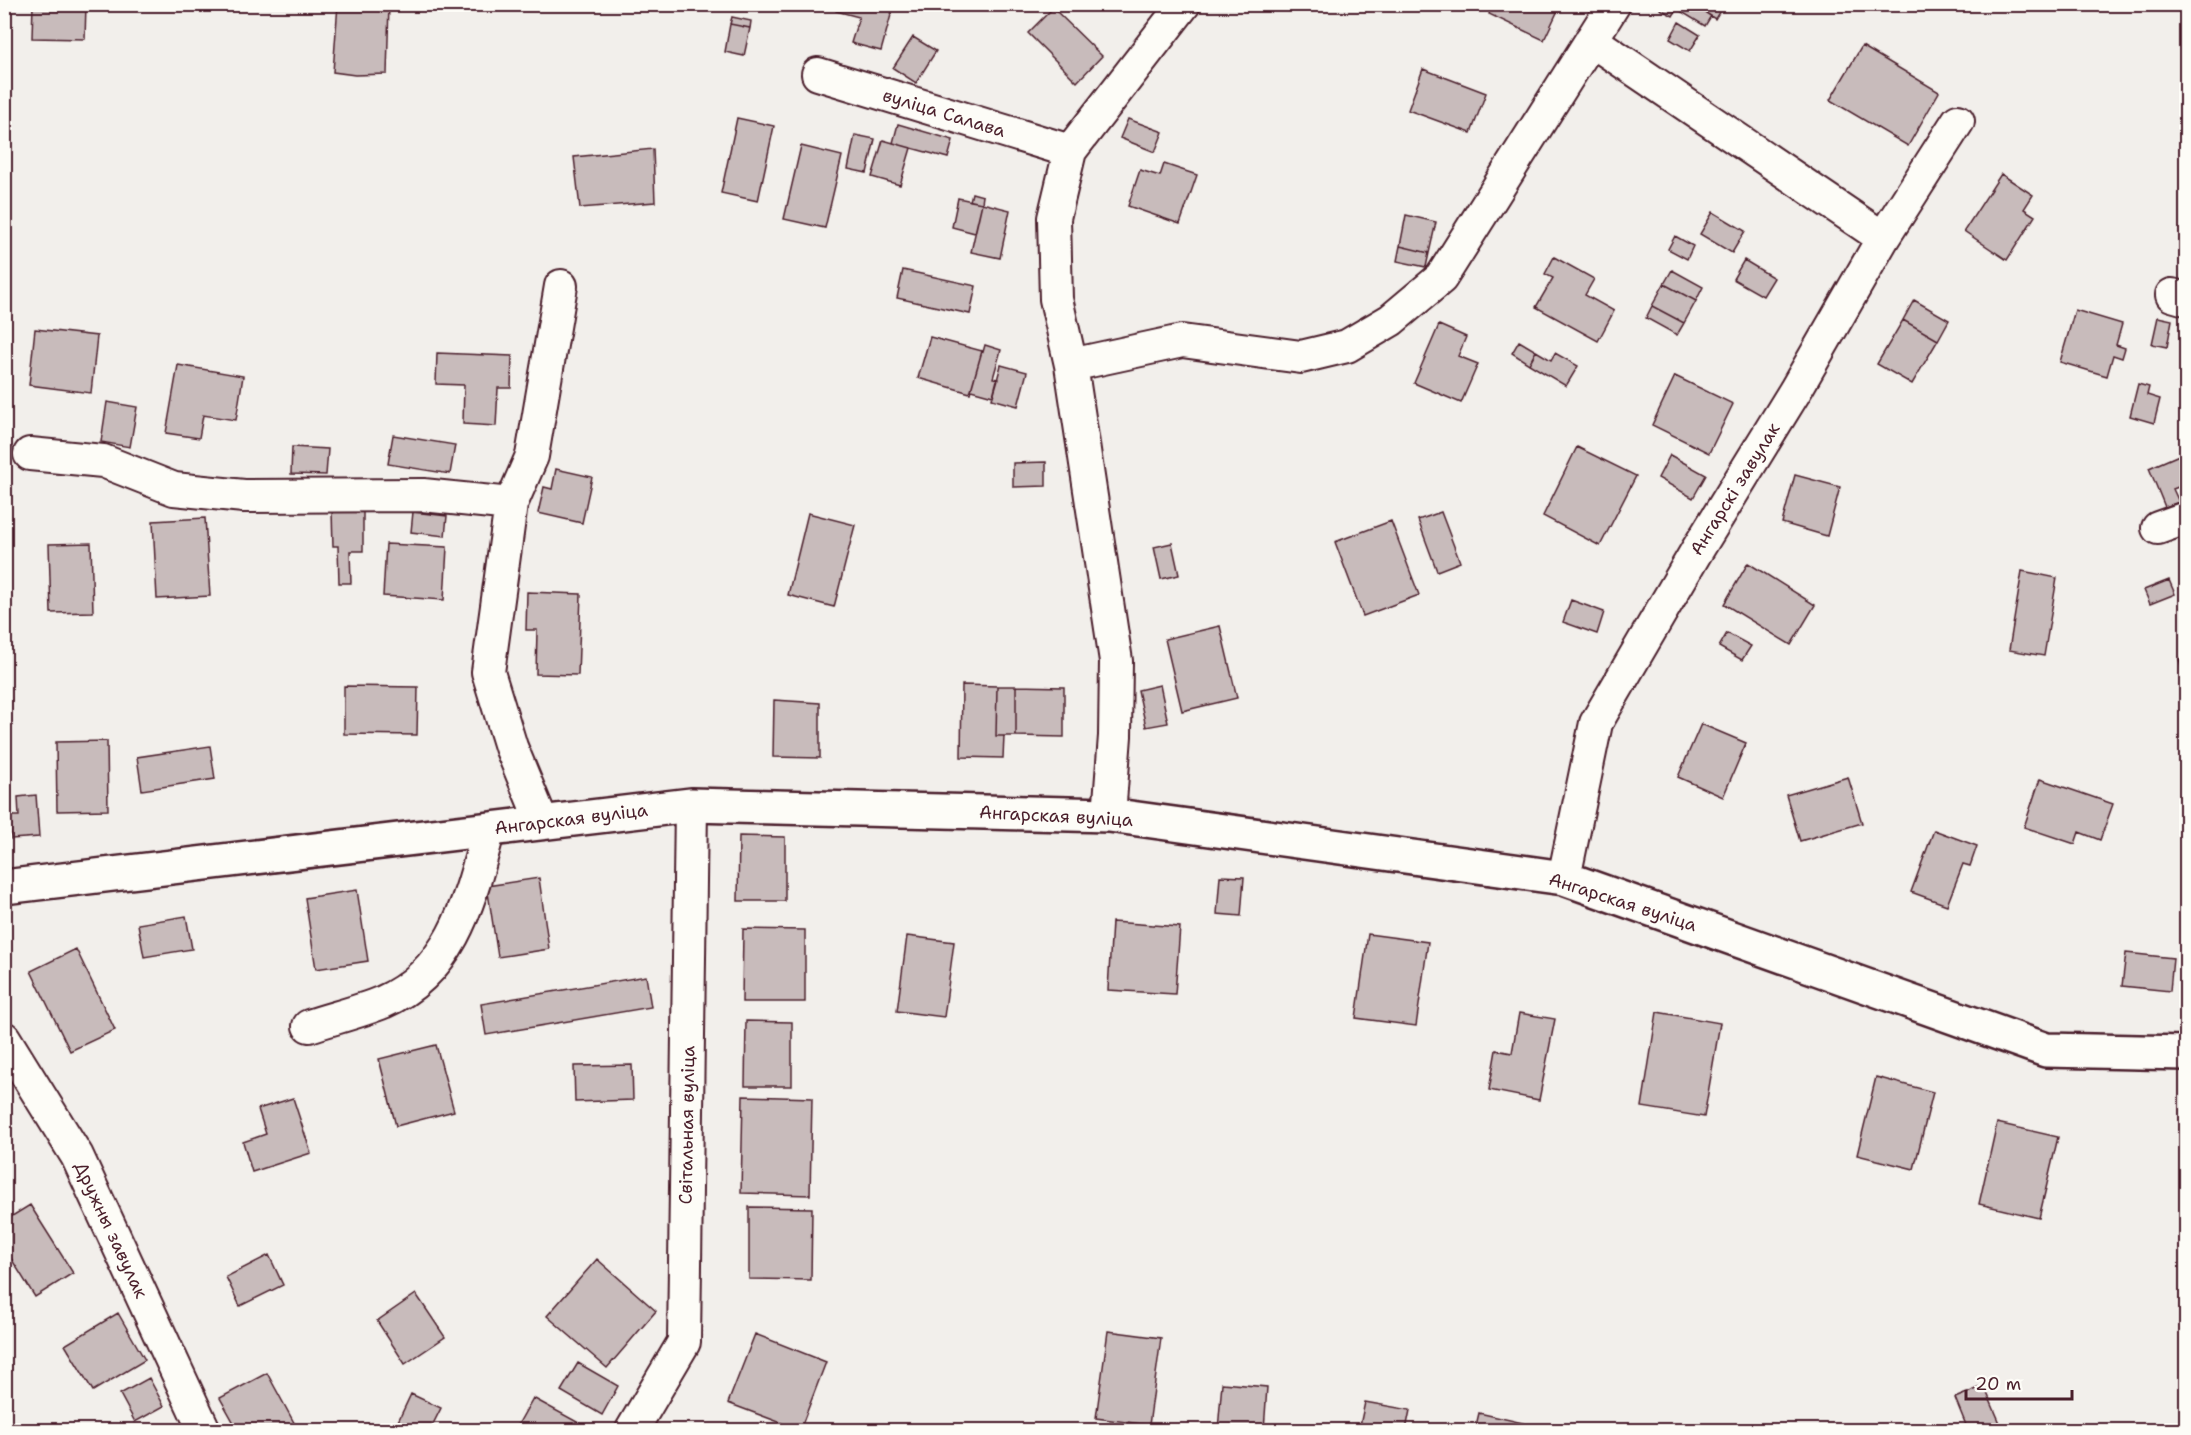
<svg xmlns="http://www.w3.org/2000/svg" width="2191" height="1435" font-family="'Shantell Sans',sans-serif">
	<rect width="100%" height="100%" fill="#f2efeb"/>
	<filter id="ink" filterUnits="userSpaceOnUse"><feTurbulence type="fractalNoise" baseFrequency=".0167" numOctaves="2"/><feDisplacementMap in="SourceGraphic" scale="12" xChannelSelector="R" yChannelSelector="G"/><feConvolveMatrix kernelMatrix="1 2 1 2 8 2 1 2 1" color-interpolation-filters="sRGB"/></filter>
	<g filter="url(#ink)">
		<!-- building -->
		<path fill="#c8bbbb" stroke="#4a1f2b" stroke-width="1.5" d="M33 4H86L85 39 32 38Z
			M338 4H389L387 74 355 75 333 72Z
			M838 4H894L881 51 851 43 859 17 836 11Z
			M1494 4H1557L1560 6 1544 40 1489 14Z
			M1663 4H1680L1673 16 1660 9Z
			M1680 4H1692L1711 16 1705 26 1677 9Z
			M1692 4H1724L1715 19Z
			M1053 8 1102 56 1077 82 1028 33Z
			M732 17 751 21 750 28 730 24Z
			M1679 22 1700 35 1690 51 1670 39Z
			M730 24 750 28 744 56 725 52Z
			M913 37 936 51 916 83 893 68Z
			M1862 46 1939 92 1908 146 1830 100Z
			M1423 69 1486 93 1471 133 1408 110Z
			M737 118 774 126 758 201 721 193Z
			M1128 119 1163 132 1155 152 1120 138Z
			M898 124 953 140 948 158 893 143Z
			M855 135 875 139 867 173 848 169Z
			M883 140 911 148 900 185 872 177Z
			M801 146 842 156 825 228 784 219Z
			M653 149 655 202 580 208 574 157Z
			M1164 164 1197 175 1180 224 1128 206 1140 170 1160 176Z
			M2001 174 2033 195 2024 209 2035 216 2007 260 1964 231Z
			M972 193 983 196 982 203 970 201Z
			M958 198 982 203 975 233 952 227Z
			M982 203 1010 210 1000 258 971 252Z
			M1713 212 1745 231 1732 253 1700 234Z
			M1406 215 1436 222 1429 253 1400 246Z
			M1675 236 1693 246 1687 259 1668 249Z
			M1400 246 1429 253 1426 267 1397 261Z
			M1554 257 1594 279 1585 295 1614 311 1598 341 1536 307 1553 278 1545 274Z
			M1744 260 1774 278 1763 296 1733 279Z
			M903 270 976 286 970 314 897 298Z
			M1672 270 1703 287 1696 301 1664 284Z
			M1664 284 1696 301 1684 323 1652 306Z
			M1914 300 1949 320 1938 340 1903 320Z
			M1652 306 1684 323 1677 335 1646 318Z
			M2075 310 2122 324 2116 345 2125 348 2122 358 2113 355 2107 376 2060 362Z
			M2158 317 2172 320 2167 347 2152 344Z
			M1903 320 1938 340 1912 384 1877 364Z
			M1439 325 1466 337 1458 356 1478 364 1461 403 1414 383Z
			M35 329 97 336 91 393 29 385Z
			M930 337 982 351 970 393 918 378Z
			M1519 341 1536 351 1529 364 1512 353Z
			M985 345 1001 350 993 378 998 379 993 396 971 390 982 351 983 352Z
			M1536 351 1551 360 1555 353 1578 366 1566 386 1529 364Z
			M437 353 512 356 511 388H498L496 426 463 424 464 385 436 384Z
			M178 365 243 376 236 420 203 415 199 438 166 433Z
			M1001 365 1027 372 1018 406 992 399Z
			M1675 376 1733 404 1709 453 1652 425Z
			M2138 384 2149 387 2147 395 2160 399 2154 423 2130 416Z
			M107 402 137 407 130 447 101 442Z
			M393 435 455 445 450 474 388 464Z
			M292 447 328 449 326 475 291 474Z
			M1577 447 1636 476 1600 546 1543 516Z
			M2186 452V484L2173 489 2179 502 2165 507 2149 468Z
			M1670 455 1706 475 1693 498 1658 478Z
			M1046 462V486L1013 487V463Z
			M556 469 592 477 582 523 538 513 544 487 552 489Z
			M1795 475 1840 487 1827 536 1782 523Z
			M332 511H363V551H350L351 583H339L338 546H333Z
			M413 512 447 516 445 536 411 532Z
			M1441 512 1460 562 1437 571 1418 520Z
			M808 513 855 525 834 607 788 595Z
			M205 518 210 596 157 599 153 521Z
			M1391 521 1419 595 1363 616 1335 542Z
			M91 543 93 612 51 613 49 544Z
			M1172 543 1179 575 1161 579 1154 547Z
			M386 544 447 547 444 600 383 596Z
			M1748 563 1815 605 1791 645 1724 604Z
			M2022 571 2057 578 2044 656 2009 650Z
			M2169 580 2175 594 2150 604 2144 590Z
			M527 592 581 594 578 675 536 674 537 630H526Z
			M1571 600 1604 612 1597 634 1563 622Z
			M1220 626 1237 698 1182 711 1165 639Z
			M1727 633 1751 646 1742 660 1719 647Z
			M2186 658V689L2179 659Z
			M962 685 997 686 996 736H1004L1003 758 961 757Z
			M1160 685 1168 723 1146 727 1138 690Z
			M344 686 418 687 417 735 344 734Z
			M997 686H1016V736H996Z
			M1016 686 1064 687V737L1016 736Z
			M774 700 820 703V758L773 757Z
			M1701 724 1746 743 1723 797 1678 777Z
			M107 741 108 810 57 811 56 742Z
			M210 746 215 779 142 790 137 757Z
			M1848 777 1862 823 1800 841 1786 795Z
			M2040 779 2113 804 2100 840 2079 832 2075 844 2024 827Z
			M36 795 39 837 11 839 9 816H19L18 797Z
			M1934 830 1977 846 1970 866 1963 864 1947 905 1911 892Z
			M739 836 785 837V901H738Z
			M1220 876 1244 877 1241 916 1217 914Z
			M539 878 549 949 498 957 487 886Z
			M357 890 368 961 316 969 305 898Z
			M186 916 192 949 144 957 138 924Z
			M1112 922 1180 927 1175 994 1108 990Z
			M743 929 805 930V1002H742Z
			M1368 934 1428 942 1416 1026 1356 1018Z
			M907 936 954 942 944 1017 897 1011Z
			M76 949 115 1030 70 1051 31 971Z
			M2126 953 2173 958 2170 991 2122 986Z
			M646 976 651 1007 486 1035 481 1004Z
			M2186 992V1024H2185L2184 993Z
			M1657 1012 1720 1023 1704 1117 1642 1107Z
			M1519 1013 1555 1019 1539 1100 1489 1090 1496 1050 1512 1053Z
			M746 1021 792 1022V1086H745Z
			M436 1045 454 1111 396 1126 379 1059Z
			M632 1065 633 1100 575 1102 574 1066Z
			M1876 1077 1933 1092 1914 1169 1857 1155Z
			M743 1096 812 1098 810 1195 741 1193Z
			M293 1098 311 1153 252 1172 243 1142 266 1134 258 1109Z
			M1997 1123 2058 1137 2039 1218 1979 1204Z
			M30 1205 73 1273 35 1297 4 1247V1221Z
			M749 1207 812 1208 811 1280 749 1279Z
			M269 1255 283 1285 240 1306 226 1277Z
			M597 1259 656 1311 607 1368 547 1316Z
			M416 1294 445 1337 405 1364 377 1321Z
			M118 1313 145 1360 93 1391 65 1345Z
			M1108 1331 1161 1338 1149 1425 1096 1418Z
			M755 1334 826 1362 800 1430 728 1403Z
			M578 1363 618 1386 602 1415 561 1391Z
			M267 1373 298 1430H238L220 1398Z
			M149 1378 164 1406 135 1422 120 1394Z
			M1222 1383 1267 1387 1264 1430H1218Z
			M1984 1386 2003 1430H1968L1955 1398Z
			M411 1394 441 1408 430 1430H394Z
			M533 1398 579 1423 575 1430H515Z
			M1365 1402 1410 1410 1406 1430H1359Z
			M1479 1413 1523 1423 1521 1430H1475Z"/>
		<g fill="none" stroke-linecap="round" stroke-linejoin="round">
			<defs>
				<path id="street" d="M1591 40 1883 238
					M818 74 1070 151
					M2172 295 2186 299
					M1071 365 1182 341 1301 357 1347 346 1391 320 1441 278 1614 4
					M30 454 103 461 174 489 244 496 423 495 511 504 488 672 511 747 542 822
					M511 504 532 456 561 286
					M2158 528 2186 518
					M1109 815 1115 736 1116 661 1071 365 1056 299 1054 218 1070 151 1184 4
					M1564 878 1596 723 1696 552 1795 391 1883 238 1958 121
					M309 1026C333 1018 359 1012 383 1002 455 970 470 897 489 829
					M4 1038 77 1156 204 1430
					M632 1430 684 1342 691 805"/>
				<path id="secondary" d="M4 887 691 805 1109 815 1564 878 2046 1050 2186 1053"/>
			</defs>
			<!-- street casing -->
			<use href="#street" stroke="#4a1f2b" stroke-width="36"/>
			<!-- secondary casing -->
			<use href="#secondary" stroke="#4a1f2b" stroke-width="38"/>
			<!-- street -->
			<use href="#street" stroke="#fdfcf7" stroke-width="32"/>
			<!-- secondary -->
			<use href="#secondary" stroke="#fdfcf7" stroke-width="33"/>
		</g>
	</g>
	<g text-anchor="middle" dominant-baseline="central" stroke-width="4.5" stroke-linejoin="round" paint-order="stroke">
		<!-- street labels -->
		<g font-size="18" fill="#4a1f2b" stroke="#fdfcf7">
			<text transform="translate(944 113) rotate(17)">вуліца Салава</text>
			<text transform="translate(1735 489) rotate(-58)">Ангарскі завулак</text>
			<text transform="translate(1056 816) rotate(3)">Ангарская вуліца</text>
			<text transform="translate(571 819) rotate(-7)">Ангарская вуліца</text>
			<text transform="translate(1623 902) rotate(18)">Ангарская вуліца</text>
			<text transform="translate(687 1125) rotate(-89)">Світальная вуліца</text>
			<text transform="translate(111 1230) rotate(65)">Дружны завулак</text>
		</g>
	</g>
	<!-- margin -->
	<rect width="2191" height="1435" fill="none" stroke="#fdfcf7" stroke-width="24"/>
	<rect x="12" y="12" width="2167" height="1411" fill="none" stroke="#4a1f2b" stroke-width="2" filter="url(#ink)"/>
	<!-- scale -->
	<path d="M1966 1390v9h106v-9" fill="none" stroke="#4a1f2b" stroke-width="3"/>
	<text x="1975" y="1390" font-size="18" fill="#4a1f2b" stroke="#fdfcf7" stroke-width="4.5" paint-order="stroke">20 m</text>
</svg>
